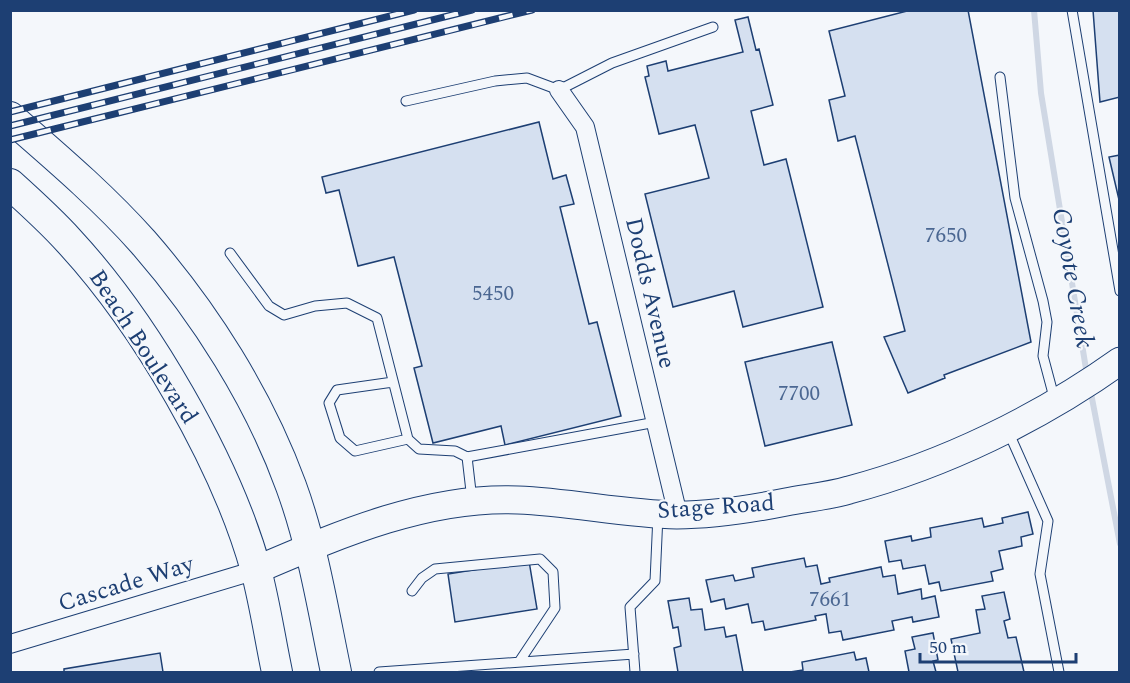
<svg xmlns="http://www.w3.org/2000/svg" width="1130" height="683" font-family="Spectral,serif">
	<rect width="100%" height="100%" fill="#f4f7fb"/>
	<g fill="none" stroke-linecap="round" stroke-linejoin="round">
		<!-- stream -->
		<path stroke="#cfd7e4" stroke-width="6" d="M1034 10 1041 93 1087 375
			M1090 388 1120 544"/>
	</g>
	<!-- building -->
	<path fill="#d5e0f0" stroke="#1d3f73" stroke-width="1.5" d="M911 10H968L1031 342 944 375 945 378 908 393 884 337 905 331 855 136 838 141 829 100 845 96 829 31Z
		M1093 10H1120V97L1100 102Z
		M748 17 756 50 759 49 773 105 751 111 764 165 786 159 823 307 743 327 734 291 673 307 645 194 709 178 695 125 659 134 645 77 649 76 647 66 666 61 668 71 743 52 735 20Z
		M539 122 553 179 566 175 574 204 560 207 589 324 597 322 621 416 505 445 501 426 433 443 414 368 422 366 394 257 358 266 339 190 326 193 322 177Z
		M1120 155V204L1109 157Z
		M832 342 852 425 765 446 745 362Z
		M1028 512 1033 534 1021 537 1022 546 999 551 1003 569 991 572 993 581 941 591 939 582 929 584 925 565 903 569 901 560 889 562 885 541 911 536 912 541 931 537 930 528 982 518 984 527 1003 523 1002 518Z
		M804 558 806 567 817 565 821 584 830 582 829 578 881 567 883 577 895 575 898 594 921 589 922 599 935 596 939 617 913 622 912 617 892 621 894 630 843 640 841 631 829 633 826 614 815 616 816 620 765 630 763 621 752 623 748 604 726 609 724 599 711 602 706 580 733 575 735 581 754 577 752 568Z
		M529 561 537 609 455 622 448 574Z
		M1004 592 1010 619 1004 621 1008 638 1016 637 1024 672H958L951 639 980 633 976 610 985 609 982 596Z
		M689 598 691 610 702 609 705 630 724 627 726 637 736 635 743 672H678L674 648 681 646 678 627 673 628 668 601Z
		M933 633 938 660 933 661 936 672H909L905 651 915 649 912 637Z
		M854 652 856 660 866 658 869 672H790L803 670 802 662Z
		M160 653 163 672H64V669Z"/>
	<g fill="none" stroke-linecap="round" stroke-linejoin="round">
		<defs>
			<path id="service" d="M1072 10 1120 291
				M1000 77 1015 198 1043 301 1047 322 1043 356 1055 401
				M406 101 495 81 527 78 559 90 612 63 713 27
				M230 253 269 306 284 315 315 306 347 303 377 318 408 439 419 449 455 451 467 457 472 500
				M393 382 337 390 329 403 340 438 355 451 408 439
				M1008 431 1048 521 1040 574 1059 672
				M467 457 656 422
				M412 591 422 578 435 569 540 559 553 572 555 608 519 662
				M379 672 634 654
				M635 672 630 607 655 581 658 515"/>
			<path id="minor" d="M559 90 585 127 678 515
				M10 644 256 570"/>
			<path id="secondary" d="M256 570C338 535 427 496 518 500 571 502 624 514 677 515 713 515 751 509 786 502 807 498 829 496 849 490 944 465 1040 418 1120 361"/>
			<path id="primary" d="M10 117C56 157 103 197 143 242 205 313 259 398 291 486 313 546 323 610 336 672
				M10 184C30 202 51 221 69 241 145 323 226 462 256 570 265 604 270 639 277 672"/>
		</defs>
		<!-- service casing -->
		<use href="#service" stroke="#1d3f73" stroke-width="11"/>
		<!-- minor casing -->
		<use href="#minor" stroke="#1d3f73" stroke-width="20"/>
		<!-- secondary casing -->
		<use href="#secondary" stroke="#1d3f73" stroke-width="29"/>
		<!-- primary casing -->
		<use href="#primary" stroke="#1d3f73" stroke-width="32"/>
		<!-- service -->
		<use href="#service" stroke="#f4f7fb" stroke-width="9"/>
		<!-- minor -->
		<use href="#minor" stroke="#f4f7fb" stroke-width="18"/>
		<!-- secondary -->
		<use href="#secondary" stroke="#f4f7fb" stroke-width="27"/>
		<!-- primary -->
		<use href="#primary" stroke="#f4f7fb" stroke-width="30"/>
		<defs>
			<path id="rail" d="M10 112 414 10
				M10 126 472 10
				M10 140 532 10"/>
		</defs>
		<!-- rail casing -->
		<use href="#rail" stroke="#1d3f73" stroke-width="7"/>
		<!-- rail -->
		<use href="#rail" stroke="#f4f7fb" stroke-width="4.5" stroke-dasharray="14" stroke-linecap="butt"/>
	</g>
	<g text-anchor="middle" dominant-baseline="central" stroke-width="4.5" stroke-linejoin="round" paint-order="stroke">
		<!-- number labels -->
		<g font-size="21" fill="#4b6792">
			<text x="946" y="236">7650</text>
			<text x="493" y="294">5450</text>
			<text x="799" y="394">7700</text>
			<text x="830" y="600">7661</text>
		</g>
		<!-- street labels -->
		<g font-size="24" fill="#1d3f73" stroke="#f4f7fb">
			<text transform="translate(650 293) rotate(77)">Dodds Avenue</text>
			<text transform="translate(143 347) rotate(57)">Beach Boulevard</text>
			<text transform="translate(716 507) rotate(-4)">Stage Road</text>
			<text transform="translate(126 584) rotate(-17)">Cascade Way</text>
		</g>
		<!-- water labels -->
		<g font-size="26" font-style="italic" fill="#1d3f73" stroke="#f4f7fb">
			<text transform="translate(1073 278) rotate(80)">Coyote Creek</text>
		</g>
	</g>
	<!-- border -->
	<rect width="1130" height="683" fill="none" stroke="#1d3f73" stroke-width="24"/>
	<!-- scale -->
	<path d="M920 653v9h156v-9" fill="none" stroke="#1d3f73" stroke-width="3"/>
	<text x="929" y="653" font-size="18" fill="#1d3f73" stroke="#f4f7fb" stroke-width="4.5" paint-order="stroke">50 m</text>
</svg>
